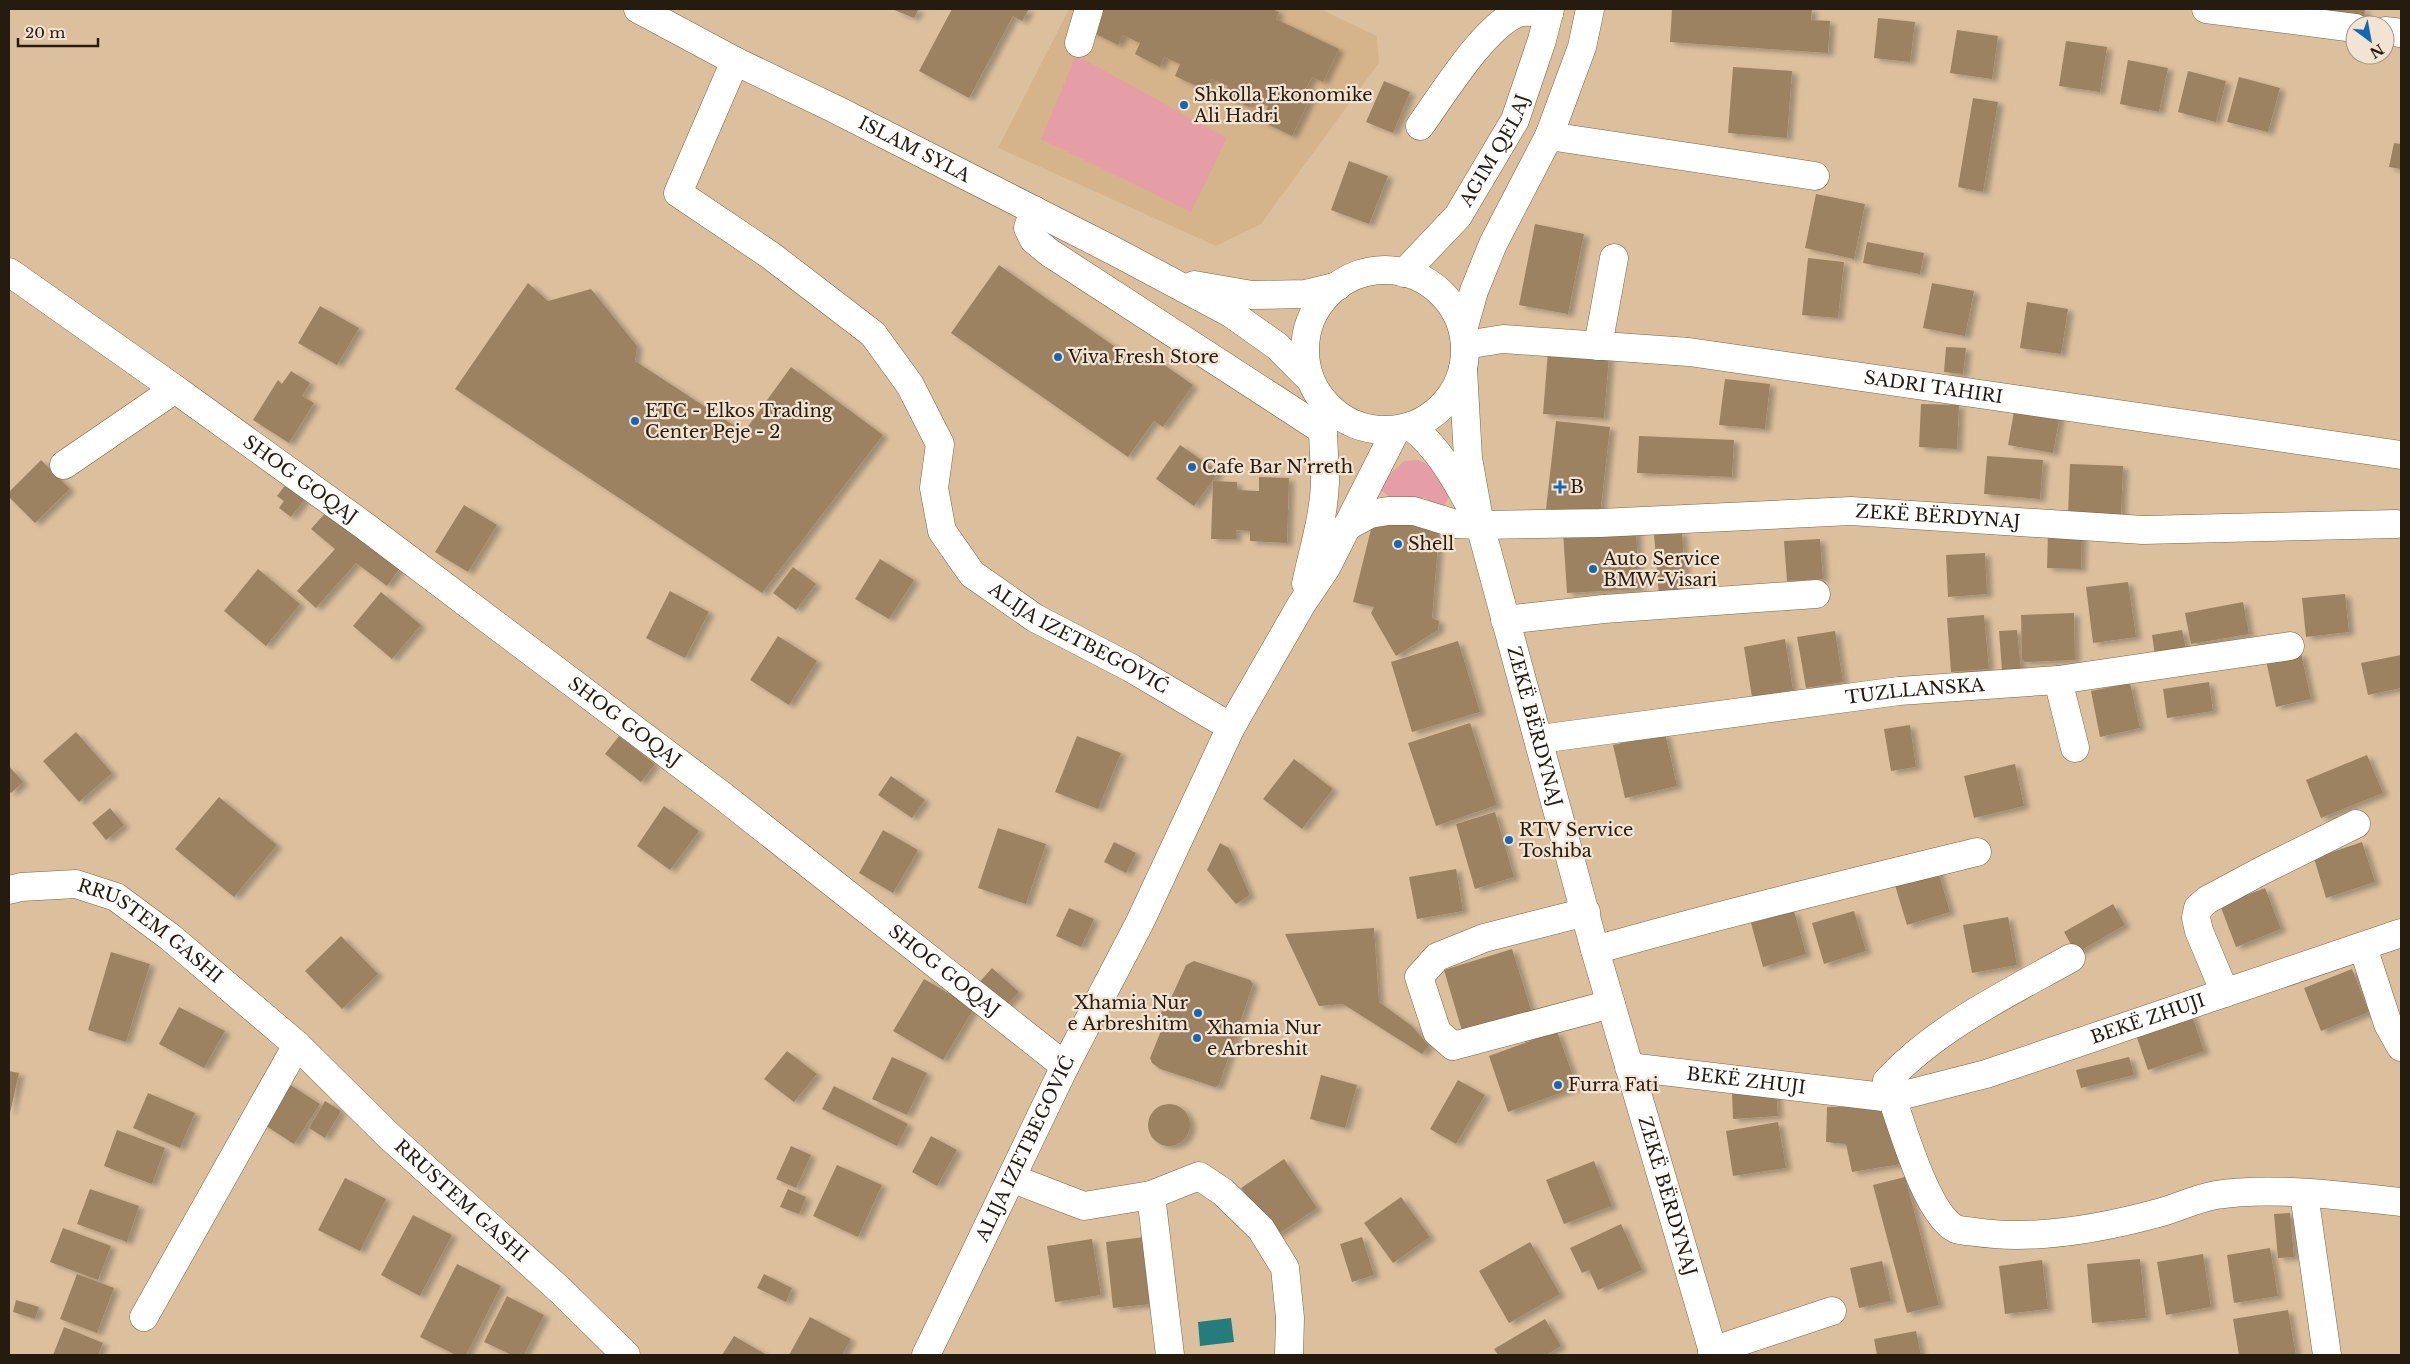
<svg xmlns="http://www.w3.org/2000/svg" width="2410" height="1364" font-family="'Libre Baskerville',serif">
	<defs>
		<filter id="shadow"><feDropShadow dx="5.5" dy="3" stdDeviation="2.5" flood-color="#0004"/></filter>
	</defs>
	<rect width="100%" height="100%" fill="#dcc09e"/>
	<!-- built -->
	<path fill="#d5b48c" d="M1069 9H1320L1377 36 1379 63 1261 224 1216 246 998 148Z"/>
	<!-- green -->
	<path fill="#e69ea6" d="M1076 55 1227 138 1191 212 1041 139Z
		M1417 460C1435 465 1443 479 1449 496L1443 509 1425 498H1392L1380 490 1382 481 1404 461Z"/>
	<!-- water -->
	<path fill="#247d7b" d="M1231 1318 1234 1342 1200 1346 1198 1322Z"/>
	<!-- building -->
	<path fill="#9d8262" filter="url(#shadow)" d="M892 9H919L914 18Z
		M952 9H1029L1022 21 1013 16 969 98 919 71Z
		M1100 9H1272L1279 12 1276 19 1339 49 1323 82 1312 77 1305 90 1312 94 1292 136 1261 121 1268 106 1253 99 1249 107 1223 95 1228 86 1211 79 1205 90 1175 76 1180 64 1164 57 1160 67 1135 54 1140 43 1123 35 1118 45 1090 31Z
		M1672 9H1812L1811 20 1830 21 1828 53 1670 42Z
		M2290 9H2365L2364 18 2290 12Z
		M1878 18 1915 22 1910 62 1874 58Z
		M1957 30 1998 36 1992 79 1950 73Z
		M2066 41 2107 47 2100 92 2059 86Z
		M2128 60 2168 68 2159 112 2120 104Z
		M1733 67 1792 71 1787 138 1728 133Z
		M2188 71 2226 81 2216 122 2178 112Z
		M2239 77 2280 88 2268 132 2227 122Z
		M1384 81 1410 92 1393 133 1366 122Z
		M1973 98 1998 102 1983 192 1958 187Z
		M2394 143 2401 144V169L2389 167Z
		M1349 161 1388 176 1369 224 1331 210Z
		M1816 194 1865 204 1854 259 1805 248Z
		M1535 224 1584 234 1568 314 1519 305Z
		M1867 242 1924 253 1920 274 1863 263Z
		M1808 258 1844 262 1838 318 1802 315Z
		M999 265 1138 363 1146 352 1193 385 1163 427 1154 421 1128 457 951 333Z
		M528 283 548 301 591 289 637 346 635 361 744 432 791 367 883 435 762 593 455 389Z
		M1932 283 1974 291 1965 336 1923 328Z
		M2027 302 2068 309 2061 354 2020 348Z
		M320 306 359 328 337 365 298 343Z
		M1946 347 1966 348 1963 374 1944 372Z
		M1548 351 1609 356 1604 418 1543 414Z
		M291 371 310 383 302 396 314 403 289 443 253 420 278 380 282 384Z
		M1725 379 1770 384 1765 429 1719 425Z
		M1921 404 1959 405 1957 449 1919 447Z
		M2015 406 2060 414 2053 453 2008 445Z
		M1556 421 1610 427 1600 515 1546 509Z
		M1639 436 1734 440 1732 477 1637 473Z
		M1180 445 1219 472 1194 506 1156 479Z
		M1987 456 2043 460 2040 499 1984 494Z
		M41 460 70 489 35 523 9 497V492Z
		M2070 464 2123 466 2121 517 2068 515Z
		M1259 477 1289 478 1287 543 1250 541V531L1236 530V539H1211L1213 481 1237 482V490L1259 491Z
		M286 484 305 499 291 517 279 508 284 501 277 496Z
		M464 505 497 525 468 572 435 552Z
		M328 510 400 568 387 586 356 563 316 608 297 591 335 549 311 529Z
		M1374 517 1439 531 1432 618 1439 621 1438 630 1396 656 1371 613 1374 607 1353 602Z
		M1636 528 1639 589 1567 593 1563 532Z
		M1682 532 1686 594 1659 596 1654 534Z
		M2048 532 2082 533 2081 569 2047 568Z
		M1820 539 1823 579 1787 581 1784 541Z
		M1985 553 1987 594 1948 597 1946 555Z
		M880 559 914 580 889 619 855 599Z
		M793 567 816 584 796 610 773 593Z
		M258 569 300 604 266 646 224 611Z
		M2128 582 2136 637 2093 643 2086 587Z
		M670 591 709 612 685 658 646 638Z
		M381 592 421 625 392 659 353 626Z
		M2345 594 2349 632 2306 637 2302 598Z
		M2243 602 2249 634 2191 644 2185 613Z
		M2074 613 2075 660 2025 662 2022 659 2021 615Z
		M1984 615 1989 669 1951 672 1947 618Z
		M2017 630 2021 670 2002 671 1999 631Z
		M2182 630 2186 649 2155 655 2152 635Z
		M1835 631 1843 682 1806 688 1797 637Z
		M778 636 817 661 789 705 750 680Z
		M1785 639 1793 690 1752 697 1744 647Z
		M1458 641 1480 712 1412 732 1391 662Z
		M2301 653 2311 699 2276 707 2266 660Z
		M2401 655V688L2368 695 2361 663Z
		M2209 682 2213 711 2167 718 2163 689Z
		M2130 683 2140 728 2100 737 2091 691Z
		M1470 723 1497 805 1436 826 1408 743Z
		M1910 725 1916 767 1891 771 1884 729Z
		M76 732 112 773 79 802 43 761Z
		M1665 733 1677 786 1625 798 1613 745Z
		M619 736 655 764 641 782 605 754Z
		M1077 736 1121 753 1098 809 1055 792Z
		M2367 755 2383 793 2321 818 2306 780Z
		M1294 759 1333 789 1302 829 1263 799Z
		M2015 764 2024 806 1974 818 1964 776Z
		M9 766 23 782 11 793 9 791Z
		M891 776 925 800 912 818 878 795Z
		M219 797 277 845 234 897 175 849Z
		M664 806 699 831 670 870 637 846Z
		M110 808 124 825 106 840 92 823Z
		M1495 812 1514 877 1475 889 1456 824Z
		M998 828 1046 844 1026 904 978 888Z
		M883 830 918 850 893 893 859 873Z
		M1114 842 1136 853 1126 873 1104 862Z
		M2362 842 2375 882 2326 898 2314 858Z
		M1220 843 1229 848 1250 895 1236 904 1207 870Z
		M1937 868 1950 912 1907 925 1894 882Z
		M1456 869 1463 911 1417 919 1409 877Z
		M2265 888 2281 929 2236 947 2220 905Z
		M2113 904 2125 925 2076 953 2064 932Z
		M1069 908 1094 919 1081 947 1056 936Z
		M1794 911 1806 954 1763 967 1751 923Z
		M1854 911 1866 951 1824 964 1812 923Z
		M2008 917 2017 965 1972 973 1963 925Z
		M1374 928 1379 1002 1412 1026 1429 1046 1422 1054 1343 1004 1319 1006 1285 934Z
		M341 936 378 974 342 1009 305 971Z
		M1512 949 1532 1013 1463 1034 1444 970Z
		M111 952 150 964 126 1042 88 1030Z
		M1194 961 1250 980 1253 984 1219 1085 1215 1087 1160 1069 1152 1063 1150 1058 1165 1021 1161 1014 1163 1005 1171 998 1186 965Z
		M992 968 1019 992 1001 1011 975 987Z
		M2352 969 2369 1012 2321 1031 2304 988Z
		M924 979 974 1008 943 1060 893 1031Z
		M179 1007 225 1031 204 1068 159 1044Z
		M2191 1013 2204 1051 2148 1070 2135 1032Z
		M1557 1031 1577 1087 1508 1112 1489 1056Z
		M787 1051 817 1074 794 1102 764 1079Z
		M892 1057 927 1073 907 1115 872 1099Z
		M2129 1057 2134 1075 2081 1088 2076 1070Z
		M9 1071 19 1073 10 1113H9Z
		M1321 1075 1357 1085 1345 1128 1310 1119Z
		M1458 1080 1485 1095 1456 1144 1430 1129Z
		M286 1082 320 1104 294 1144 260 1122Z
		M834 1086 908 1124 897 1146 822 1109Z
		M1776 1088 1778 1116 1733 1119 1732 1092Z
		M148 1093 195 1113 180 1148 133 1128Z
		M325 1101 341 1111 325 1138 309 1128Z
		M1148 1125a21 21 0 1 1 42 0a21 21 0 1 1-42 0Z
		M1884 1106 1901 1164 1852 1172 1846 1144 1826 1142 1827 1107Z
		M1778 1122 1786 1168 1733 1176 1726 1131Z
		M117 1130 165 1148 152 1184 104 1166Z
		M931 1136 957 1150 937 1186 912 1172Z
		M791 1146 811 1155 796 1188 776 1179Z
		M1284 1159 1317 1208 1274 1237 1241 1188Z
		M1594 1161 1612 1206 1564 1224 1546 1180Z
		M837 1165 882 1185 858 1237 813 1216Z
		M1905 1177 1939 1305 1907 1313 1873 1185Z
		M345 1178 386 1199 360 1251 318 1230Z
		M90 1189 139 1206 127 1242 77 1224Z
		M788 1189 806 1197 799 1214 780 1207Z
		M1401 1197 1430 1237 1393 1263 1364 1223Z
		M2290 1213 2294 1257 2278 1258 2274 1214Z
		M413 1215 452 1235 420 1296 381 1275Z
		M1621 1224 1642 1270 1598 1290 1589 1270 1582 1273 1570 1248Z
		M63 1228 111 1246 98 1280 50 1262Z
		M1152 1236 1160 1303 1113 1308 1106 1242Z
		M1362 1237 1374 1275 1352 1282 1340 1244Z
		M1092 1239 1101 1295 1055 1302 1047 1246Z
		M1530 1242 1560 1294 1509 1323 1479 1271Z
		M2270 1248 2278 1296 2234 1303 2227 1255Z
		M2203 1254 2211 1307 2166 1315 2157 1262Z
		M2140 1259 2146 1318 2092 1323 2087 1264Z
		M2042 1260 2048 1309 2005 1314 1999 1266Z
		M1882 1261 1891 1301 1859 1308 1850 1268Z
		M457 1264 501 1286 466 1355H456L420 1337Z
		M77 1274 114 1288 97 1333 60 1319Z
		M764 1274 792 1288 786 1302 757 1288Z
		M507 1296 544 1315 524 1355H512L484 1342Z
		M16 1300 39 1307 35 1319 13 1312Z
		M2288 1310 2296 1355H2239L2233 1319Z
		M810 1317 851 1339 842 1355H789Z
		M1545 1319 1561 1346 1546 1355H1498L1494 1349Z
		M64 1327 103 1343 98 1355H53Z
		M1916 1331 1921 1355H1877L1874 1339Z
		M734 1336 767 1355H722Z"/>
	<g fill="none" stroke-linecap="round" stroke-linejoin="round">
		<defs>
			<g id="minor">
				<path id="s1" d="M638 9 735 61 835 109 1114 251 1232 314 1277 346 1310 379"/>
				<path d="M2206 9 2355 28"/>
				<path d="M2385 31 2401 33"/>
				<path d="M1079 43 1089 9"/>
				<path id="s2" d="M735 61 678 193 770 255 873 334 910 385 940 444 934 488 942 531 972 574 1035 618 1131 668 1231 727"/>
				<path d="M1420 126C1441 97 1485 25 1518 13 1526 10 1540 13 1549 13"/>
				<path d="M1549 136 1815 176"/>
				<path d="M1034 210 1028 228 1034 240 1050 253 1321 429"/>
				<path d="M9 272 175 389"/>
				<path d="M1194 285 1252 295 1305 294 1338 286"/>
				<path id="s3" d="M1465 345 1503 339 1689 352 2401 455"/>
				<path d="M1598 346 1614 258"/>
				<path id="s4" d="M64 465 175 389 362 524 724 797 1065 1066"/>
				<path id="s5" d="M1346 527 1370 514 1388 511H1414L1456 524 1480 525 1600 523 1851 511 2143 530 2396 524"/>
				<path d="M1505 620 1604 609 1816 594"/>
				<path d="M2058 680 2075 748"/>
				<path id="s6" d="M1540 739 1899 691 2058 680 2290 646"/>
				<path id="s7" d="M9 890 21 887 76 884 116 897 170 937 297 1045 388 1135 560 1290 626 1355"/>
				<path d="M1586 912 1484 938 1437 957 1419 977 1437 1032 1453 1046 1611 1004"/>
				<path d="M2363 947 2388 1024 2401 1047"/>
				<path d="M1595 950C1722 914 1850 883 1977 852"/>
				<path id="s8" d="M2071 958C2007 994 1937 1027 1887 1081L1892 1098 1986 1074 2401 933"/>
				<path d="M2225 993 2199 931 2196 918 2198 908 2207 900 2263 870 2356 824"/>
				<path id="s9" d="M1629 1067 1892 1098C1903 1129 1927 1215 1956 1229 1961 1231 1969 1231 1975 1232 2034 1241 2104 1228 2162 1212 2179 1207 2198 1198 2216 1195 2272 1186 2345 1196 2401 1202"/>
				<path d="M1011 1178 1084 1206 1151 1195 1199 1176 1223 1192 1261 1229 1285 1268 1290 1318 1289 1355"/>
				<path d="M2304 1194 2327 1355"/>
				<path d="M1151 1195 1170 1355"/>
				<path d="M144 1317 297 1045"/>
				<path d="M1712 1351 1832 1311"/>
			</g>
			<g id="major">
				<circle cx="1385" cy="350" r="80"/>
				<path id="s10" d="M1404 273 1458 216 1515 120 1542 40 1550 9"/>
				<path d="M1463 330 1474 291 1493 244 1549 136 1582 47 1590 9"/>
				<path id="s11" d="M1463 369 1468 458 1480 525 1595 950 1714 1355"/>
				<path d="M1412 427C1437 447 1454 476 1469 504"/>
				<path d="M1306 584C1313 551 1324 516 1325 482 1325 455 1321 429 1324 402"/>
				<path id="s12" d="M926 1355 1065 1066 1140 922 1231 727 1301 605 1326 568 1396 430"/>
			</g>
		</defs>
		<!-- minor casing -->
		<use href="#minor" stroke="#7a6142" stroke-width="29"/>
		<!-- major casing -->
		<use href="#major" stroke="#7a6142" stroke-width="29"/>
		<!-- minor -->
		<use href="#minor" stroke="#fff" stroke-width="28"/>
		<!-- major -->
		<use href="#major" stroke="#fff" stroke-width="28"/>
	</g>
	<!-- markers -->
	<g fill="#1367b5" stroke="#f2e3d2" stroke-width="2">
		<circle cx="1184" cy="105" r="5"/>
		<circle cx="1058" cy="357" r="5"/>
		<circle cx="635" cy="421" r="5"/>
		<circle cx="1192" cy="467" r="5"/>
		<path d="M1557.5 479.5h5v5h5v5h-5v5h-5v-5h-5v-5h5z"/>
		<circle cx="1398" cy="544" r="5"/>
		<circle cx="1593" cy="569" r="5"/>
		<circle cx="1509" cy="840" r="5"/>
		<circle cx="1198" cy="1013" r="5"/>
		<circle cx="1197" cy="1038" r="5"/>
		<circle cx="1558" cy="1085" r="5"/>
	</g>
	<g text-anchor="middle" dominant-baseline="central" stroke-width="4.5" stroke-linejoin="round" paint-order="stroke">
		<!-- poi labels -->
		<g font-size="18" fill="#251b0e" stroke="#f2e3d2" text-anchor="start">
			<text x="1194" y="95">Shkolla Ekonomike<tspan x="1194" dy="21">Ali Hadri</tspan></text>
			<text x="1068" y="357">Viva Fresh Store</text>
			<text x="645" y="411">ETC - Elkos Trading<tspan x="645" dy="21">Center Peje - 2</tspan></text>
			<text x="1202" y="467">Cafe Bar N’rreth</text>
			<text x="1570" y="487">B</text>
			<text x="1408" y="544">Shell</text>
			<text x="1603" y="559">Auto Service<tspan x="1603" dy="21">BMW-Visari</tspan></text>
			<text x="1519" y="830">RTV Service<tspan x="1519" dy="21">Toshiba</tspan></text>
			<text x="1188" y="1003" text-anchor="end">Xhamia Nur<tspan x="1188" dy="21">e Arbreshitm</tspan></text>
			<text x="1207" y="1028">Xhamia Nur<tspan x="1207" dy="21">e Arbreshit</tspan></text>
			<text x="1568" y="1085">Furra Fati</text>
		</g>
		<!-- street labels -->
		<g font-size="18" fill="#251b0e" stroke="#f2e3d2">
			<text stroke="none"><textPath href="#s1" startOffset="310">ISLAM SYLA</textPath></text>
			<text stroke="none"><textPath href="#s10" startOffset="154">AGIM QELAJ</textPath></text>
			<text stroke="none"><textPath href="#s3" startOffset="472">SADRI TAHIRI</textPath></text>
			<text stroke="none"><textPath href="#s4" startOffset="289">SHOG GOQAJ</textPath></text>
			<text stroke="none"><textPath href="#s5" startOffset="598">ZEKË BËRDYNAJ</textPath></text>
			<text stroke="none"><textPath href="#s2" startOffset="779">ALIJA IZETBEGOVIĆ</textPath></text>
			<text stroke="none"><textPath href="#s6" startOffset="378">TUZLLANSKA</textPath></text>
			<text stroke="none"><textPath href="#s4" startOffset="694">SHOG GOQAJ</textPath></text>
			<text stroke="none"><textPath href="#s11" startOffset="366">ZEKË BËRDYNAJ</textPath></text>
			<text stroke="none"><textPath href="#s7" startOffset="156">RRUSTEM GASHI</textPath></text>
			<text stroke="none"><textPath href="#s4" startOffset="1099">SHOG GOQAJ</textPath></text>
			<text stroke="none"><textPath href="#s8" startOffset="508">BEKË ZHUJI</textPath></text>
			<text stroke="none"><textPath href="#s9" startOffset="118">BEKË ZHUJI</textPath></text>
			<text stroke="none"><textPath href="#s12" startOffset="229">ALIJA IZETBEGOVIĆ</textPath></text>
			<text stroke="none"><textPath href="#s11" startOffset="854">ZEKË BËRDYNAJ</textPath></text>
			<text stroke="none"><textPath href="#s7" startOffset="570">RRUSTEM GASHI</textPath></text>
		</g>
	</g>
	<!-- border -->
	<rect width="2410" height="1364" fill="none" stroke="#251b0e" stroke-width="20"/>
	<!-- north arrow -->
	<g transform="translate(2370 40) rotate(148)"><circle r="24" fill="#f2e3d2" stroke="#a09384"/>
	<path d="M0-4L9 19L0 12L-9 19Z" fill="#1367b5"/>
	<text y="-8" font-size="14" font-weight="bold" text-anchor="middle" fill="#251b0e">N</text>
	</g>
	<!-- scale -->
	<path d="M18 38v8h80v-8" fill="none" stroke="#251b0e" stroke-width="2.5"/>
	<text x="25" y="38" font-size="15" fill="#251b0e" stroke="#f2e3d2" stroke-width="4" paint-order="stroke">20 m</text>
</svg>
